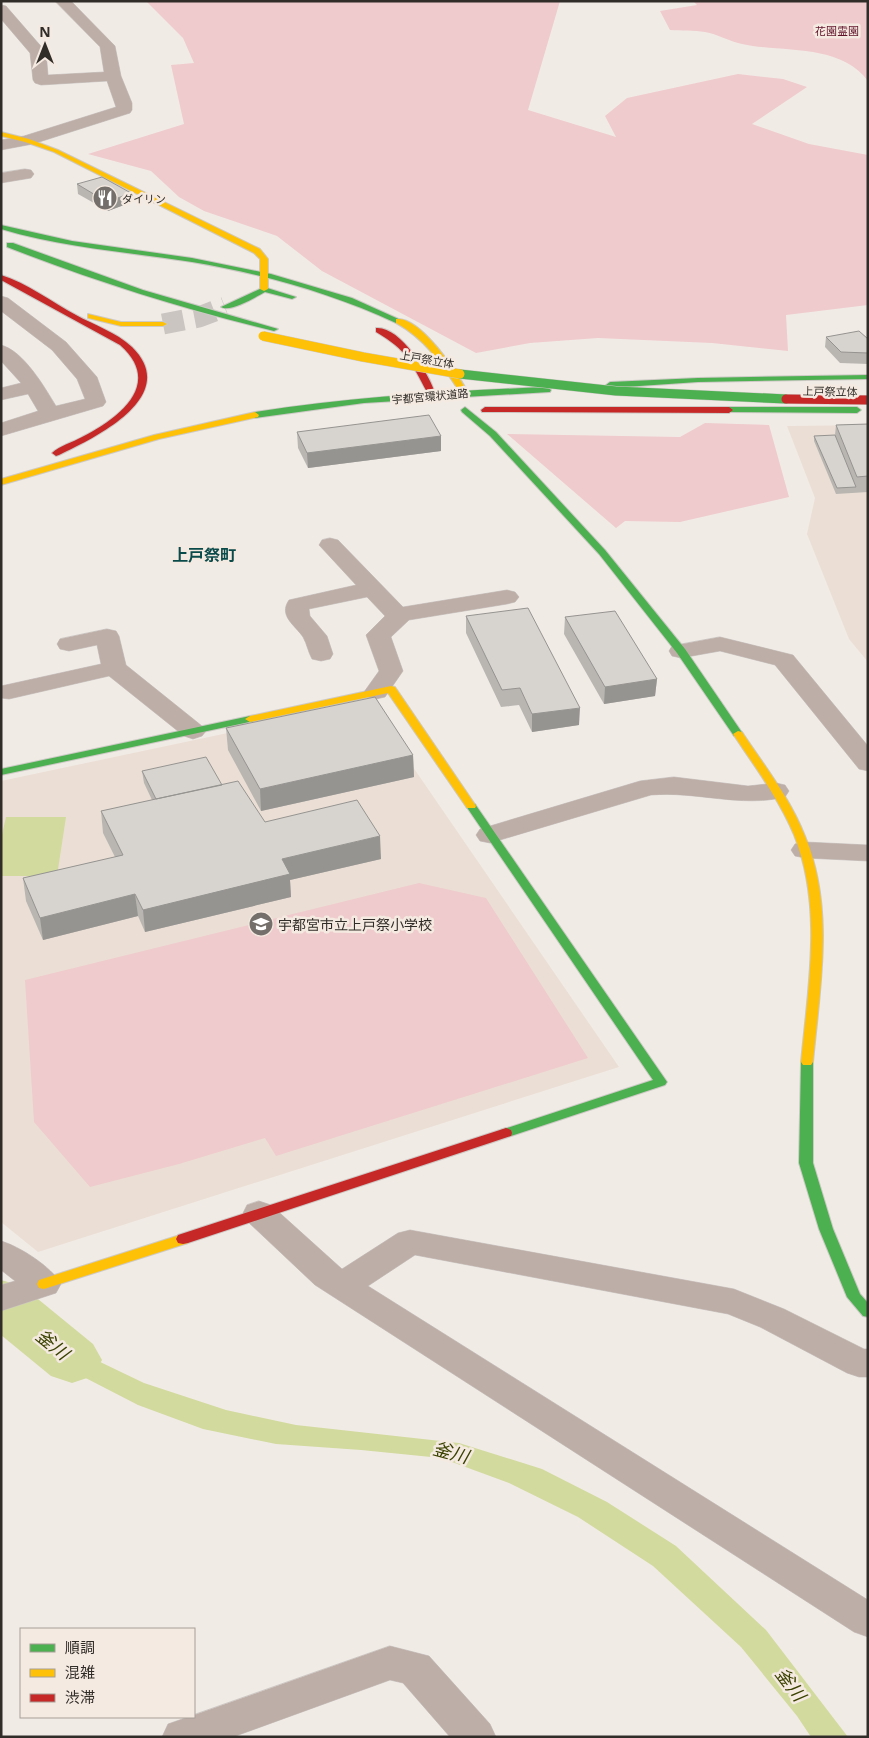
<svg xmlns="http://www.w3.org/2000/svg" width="869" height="1738" font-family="'Open Sans','Noto Sans JP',sans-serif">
	<rect width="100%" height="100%" fill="#f1ebe6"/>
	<!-- built -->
	<path fill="#ebdfd5" d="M868 425V662L849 639 807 534 815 498 787 426Z
		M369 703 619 1067 38 1252 1 1222V781Z"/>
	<!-- green -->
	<path fill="#efcbcd" d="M146 1H560L528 110 616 137 605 116 627 98 738 74 783 79 807 87 752 124 809 144 868 155V305L786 315 788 351 712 343 598 338 530 343 476 353 322 271 277 236 204 211 179 197 151 171 88 154 184 124 171 65 194 63 183 38Z
		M693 1H868V81C840 43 782 53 742 44 729 41 717 34 705 32 694 30 681 31 670 30L660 11 697 5Z
		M705 423 769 425 789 497 680 522 625 521 616 528 507 434 680 437Z
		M419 883 486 898 588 1058 276 1156 265 1138 179 1164 90 1187 34 1122 25 980Z"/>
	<!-- water -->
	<path fill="#d2da9e" d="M6 817H66L57 876H1V839Z
		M40 1313 96 1360 144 1383 226 1410 296 1425 459 1443 542 1469 607 1502 676 1546 766 1630 848 1737H811L797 1716 741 1647 653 1566 578 1517 509 1483 441 1458 361 1450 276 1444 203 1429 138 1405 74 1372 8 1324Z"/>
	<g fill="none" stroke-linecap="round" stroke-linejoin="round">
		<!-- river -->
		<path fill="#d2da9e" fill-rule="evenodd" d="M1 1280 22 1286 93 1344 102 1360 93 1376 72 1383 51 1376 1 1335Z"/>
		<!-- highway-tunnel -->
		<path stroke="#cac5c0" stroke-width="21" stroke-dasharray="21 11" stroke-linecap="butt" d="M163 324 199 317 225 307"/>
		<defs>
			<path id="street" d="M55 1H71L115 46 121 76 132 103V110L130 113 33 144 1 150V140L24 136 116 107 107 81 41 85 35 83 33 80 30 53 1 19V5L6 6 46 52 48 75 104 72 100 47Z
				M25 169 31 170 34 174 31 178 1 183V173Z
				M1 296 8 298 66 342 97 377 106 402 103 406 1 436V423L38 411 28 394 1 400V388L21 383 1 361V345C24 351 45 388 56 406L85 399 77 379 52 350 1 311Z
				M330 538 338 540 403 607 507 590 515 592 519 597 515 602 507 604 409 620 391 637 403 671 385 697 376 699 367 697 364 692 379 671 366 635 385 616 367 597 309 609 310 616 327 636 333 654 330 659 321 661 312 659C308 652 307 644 303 637 295 625 278 616 289 600L356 585 319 545 322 540Z
				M107 629 116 631 119 636 126 665 202 726 206 731 202 736 193 739 184 736 109 676 9 699 1 698V686L101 664 97 645 69 651 60 649 57 644 60 639Z
				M720 637 793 655 868 746V771L859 769 775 665 720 651 681 658 672 656 669 651 672 646Z
				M674 777 748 786 776 783 785 785 789 791 785 797C741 808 696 791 651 795L490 843 480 841 476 835 480 829 640 781Z
				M805 842 868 845V861L805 858 795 856 791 850 795 844Z
				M259 1201 271 1205 342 1269 398 1233 410 1230 734 1289 784 1309 864 1349H868V1377H859L847 1373 760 1327 728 1314 415 1255 368 1286 868 1600V1637L854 1632 315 1285 247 1221 243 1213 247 1205Z
				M1 1241C19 1246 52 1267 61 1284L56 1293 1 1311V1285L15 1281 1 1270Z
				M390 1646 429 1656 490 1724 496 1737H450L403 1683 390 1680 233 1737H162L168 1724 188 1717H194V1715Z"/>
			<path id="fast" d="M1 225 72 241 192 258 271 274 352 298 403 321 396 323C331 293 263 274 192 262 128 252 64 248 1 229Z
				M7 243H13L143 290 278 329 274 331C183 309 94 281 7 247Z
				M264 287 296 297 292 299 265 292C256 297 230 313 221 307Z
				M868 375V379L698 382 610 388 606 385 610 382 698 378Z
				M547 387 551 390 550 392 364 403 255 418 251 415 255 412C352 397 449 391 547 387Z
				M465 407 496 432 605 550 685 649 743 734 742 736H734L677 653 599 554 490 436 462 412 461 410Z
				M729 407H857L861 410 857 413 726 412V408Z
				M250 716 255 719 254 721 1 775V769Z
				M471 803 475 804 665 1079 667 1082 665 1085 511 1136H501L500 1133 501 1130 653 1080 466 806Z
				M807 1058 811 1059 813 1062V1163L833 1229 860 1294 868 1303V1317L863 1316 847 1297 819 1229 799 1163 801 1062 803 1059Z"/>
			<path id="slow" d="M1 132 29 139 58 150 260 249 268 259V289L264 291 260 289V259L254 253 54 152 25 142 1 136Z
				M88 314 121 322H163L167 324 163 326H121L88 318Z
				M396 319C421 316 457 373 468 392L467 394H461C442 365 427 340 396 323Z
				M255 412 259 415 258 417 159 439 1 485V479L154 435Z
				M391 686 395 687 476 806 475 808H467L388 693 250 722 245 719 250 716Z
				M738 731 742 732C764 765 790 798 805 836 835 908 820 987 813 1062L811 1065H803L801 1062C808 987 823 907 794 835 779 799 755 767 733 734Z
				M183 1234 188 1235 190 1239 188 1243 44 1289 39 1288 37 1284 39 1280Z"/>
			<path id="jam" d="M1 275C27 283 52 302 76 315 94 325 116 332 132 347 182 396 95 438 59 455L56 456 52 453C59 446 73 442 82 437 119 418 164 384 120 345L1 280Z
				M376 328C400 326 427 371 434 390L433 392H427C410 361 408 351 376 332Z
				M485 407H729L733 410 729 413 482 412 481 410Z
				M506 1128 511 1130 512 1133 511 1136 188 1243 183 1244 178 1243 176 1239 178 1235Z"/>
		</defs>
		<!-- street casing -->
		<use href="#street" stroke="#cdc9c5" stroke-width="1"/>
		<!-- fast casing -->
		<use href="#fast" stroke="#cdc9c5" stroke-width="2"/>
		<!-- slow casing -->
		<use href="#slow" stroke="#cdc9c5" stroke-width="2"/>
		<!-- jam casing -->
		<use href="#jam" stroke="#cdc9c5" stroke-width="2"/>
		<!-- street -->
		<use href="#street" fill="#beaea8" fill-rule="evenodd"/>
		<!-- fast -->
		<use href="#fast" fill="#4caf50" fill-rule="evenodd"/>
		<!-- slow -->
		<use href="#slow" fill="#ffc107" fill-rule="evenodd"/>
		<!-- jam -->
		<use href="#jam" fill="#c62828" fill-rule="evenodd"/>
		<defs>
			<path id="fast-bridge" d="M460 374 616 391 786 399"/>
			<path id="slow-bridge" d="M263 336 363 357 460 374"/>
			<path id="jam-bridge" d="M786 399 868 400"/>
		</defs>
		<!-- fast-bridge casing -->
		<use href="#fast-bridge" stroke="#cdc9c5" stroke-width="10" stroke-linecap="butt"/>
		<!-- slow-bridge casing -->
		<use href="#slow-bridge" stroke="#cdc9c5" stroke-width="10" stroke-linecap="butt"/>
		<!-- jam-bridge casing -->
		<use href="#jam-bridge" stroke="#cdc9c5" stroke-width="10" stroke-linecap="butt"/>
		<!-- fast-bridge -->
		<use href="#fast-bridge" stroke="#4caf50" stroke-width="9"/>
		<!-- slow-bridge -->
		<use href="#slow-bridge" stroke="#ffc107" stroke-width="9"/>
		<!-- jam-bridge -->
		<use href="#jam-bridge" stroke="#c62828" stroke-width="9"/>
	</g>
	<!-- wall -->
	<path fill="#b9b6b2" d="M77 184 131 193 132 202 108 211 78 194Z
		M826 337 868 339V364L840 363 825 347Z
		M868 424V492L836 494 814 441V436L835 435 836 425Z
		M297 432 441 436V451L308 468 298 448Z
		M466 616 579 725 532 732 519 705 501 707 466 633Z
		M565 617 657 679 655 696 604 704 564 634Z
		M226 728 413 755 414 777 261 811 228 750Z
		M142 771 222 785 265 822 381 859 290 880 291 897 145 932 138 916 43 940 26 901 23 878 115 857 103 833 101 811 152 800 144 783Z"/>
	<!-- shaded-wall -->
	<path fill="#969491" d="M131 193 132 202 108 211 107 202Z
		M441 436V451L308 468 307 453Z
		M657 679 655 696 604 704 605 687Z
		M580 708 579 725 532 732V714Z
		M413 755 414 777 261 811 260 789Z
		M380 836 381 859 290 880 291 897 145 932 143 910 282 859Z
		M135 894 138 916 43 940 40 918Z"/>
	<!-- building -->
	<path fill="#d7d4cf" stroke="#969491" d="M102 177 131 193 107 202 77 184Z
		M859 331 868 339V353L841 352 826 337Z
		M429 415 441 436 307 453 297 432Z
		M868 424V476L857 477 836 425Z
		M835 435 856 487 837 488 814 436Z
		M528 608 580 708 532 714 520 688 502 690 466 616Z
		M615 611 657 679 605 687 565 617Z
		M375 697 413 755 260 789 226 728Z
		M206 757 222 785 156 799 142 771Z
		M238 781 265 822 357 800 380 836 282 859 290 874 143 910 135 894 40 918 23 878 123 855 101 811Z"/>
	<!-- icons -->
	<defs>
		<symbol id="restaurant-disc" viewBox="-11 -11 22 22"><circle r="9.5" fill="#746f6a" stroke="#f5eae1"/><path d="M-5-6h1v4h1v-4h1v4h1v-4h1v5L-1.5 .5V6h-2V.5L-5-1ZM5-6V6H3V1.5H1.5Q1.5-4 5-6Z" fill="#fff"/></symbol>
		<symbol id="school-disc" viewBox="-11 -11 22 22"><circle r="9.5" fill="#746f6a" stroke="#f5eae1"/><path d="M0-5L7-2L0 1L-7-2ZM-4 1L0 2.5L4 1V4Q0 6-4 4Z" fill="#fff"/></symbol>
	</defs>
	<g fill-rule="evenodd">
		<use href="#restaurant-disc" x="91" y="184" width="28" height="28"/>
		<use href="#school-disc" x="247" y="910" width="28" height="28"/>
	</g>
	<g text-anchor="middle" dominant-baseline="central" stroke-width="5" stroke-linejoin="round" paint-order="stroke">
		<!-- far-park labels -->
		<g font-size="11" fill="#5f1128" stroke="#f5eae1">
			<text x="837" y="30">花園霊園</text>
		</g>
		<!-- far-poi labels -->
		<g font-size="11" fill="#302c28" stroke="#f5eae1" text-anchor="start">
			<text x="122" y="198">ダイリン</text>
		</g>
		<!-- far-street labels -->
		<g font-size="11" fill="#302c28" stroke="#f5eae1">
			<text transform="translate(427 359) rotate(10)">上戸祭立体</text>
			<text transform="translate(830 391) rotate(1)">上戸祭立体</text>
			<text transform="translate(430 396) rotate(-5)">宇都宮環状道路</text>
		</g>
		<!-- poi labels -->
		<g font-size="14" fill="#302c28" stroke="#f5eae1" text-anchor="start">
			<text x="278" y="924">宇都宮市立上戸祭小学校</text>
		</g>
		<!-- quarter labels -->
		<g font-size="16" font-weight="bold" fill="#094a4b" stroke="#f5eae1">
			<text x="204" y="555">上戸祭町</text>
		</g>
		<!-- near-water labels -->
		<g font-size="18" font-style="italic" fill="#3a4200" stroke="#f5eae1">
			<text transform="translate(53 1344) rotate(39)">釜川</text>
			<text transform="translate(451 1452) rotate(15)">釜川</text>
			<text transform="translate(791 1684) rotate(53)">釜川</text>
		</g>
	</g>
	<!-- border -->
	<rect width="869" height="1738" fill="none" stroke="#302c28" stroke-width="5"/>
	<!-- legend -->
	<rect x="20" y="1628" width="175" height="90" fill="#f5eae1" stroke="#a69e97"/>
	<rect x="30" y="1644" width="25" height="8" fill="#4caf50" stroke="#a69e97"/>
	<text x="65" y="1653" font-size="15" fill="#302c28">順調</text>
	<rect x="30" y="1669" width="25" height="8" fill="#ffc107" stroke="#a69e97"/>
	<text x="65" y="1678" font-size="15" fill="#302c28">混雑</text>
	<rect x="30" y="1694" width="25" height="8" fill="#c62828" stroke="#a69e97"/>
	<text x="65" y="1703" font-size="15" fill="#302c28">渋滞</text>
	<!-- north arrow -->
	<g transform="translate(45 45)" stroke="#f5eae1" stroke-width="4" paint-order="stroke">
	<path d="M0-4L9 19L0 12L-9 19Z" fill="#302c28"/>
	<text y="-8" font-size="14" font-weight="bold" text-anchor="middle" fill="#302c28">N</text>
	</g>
</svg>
